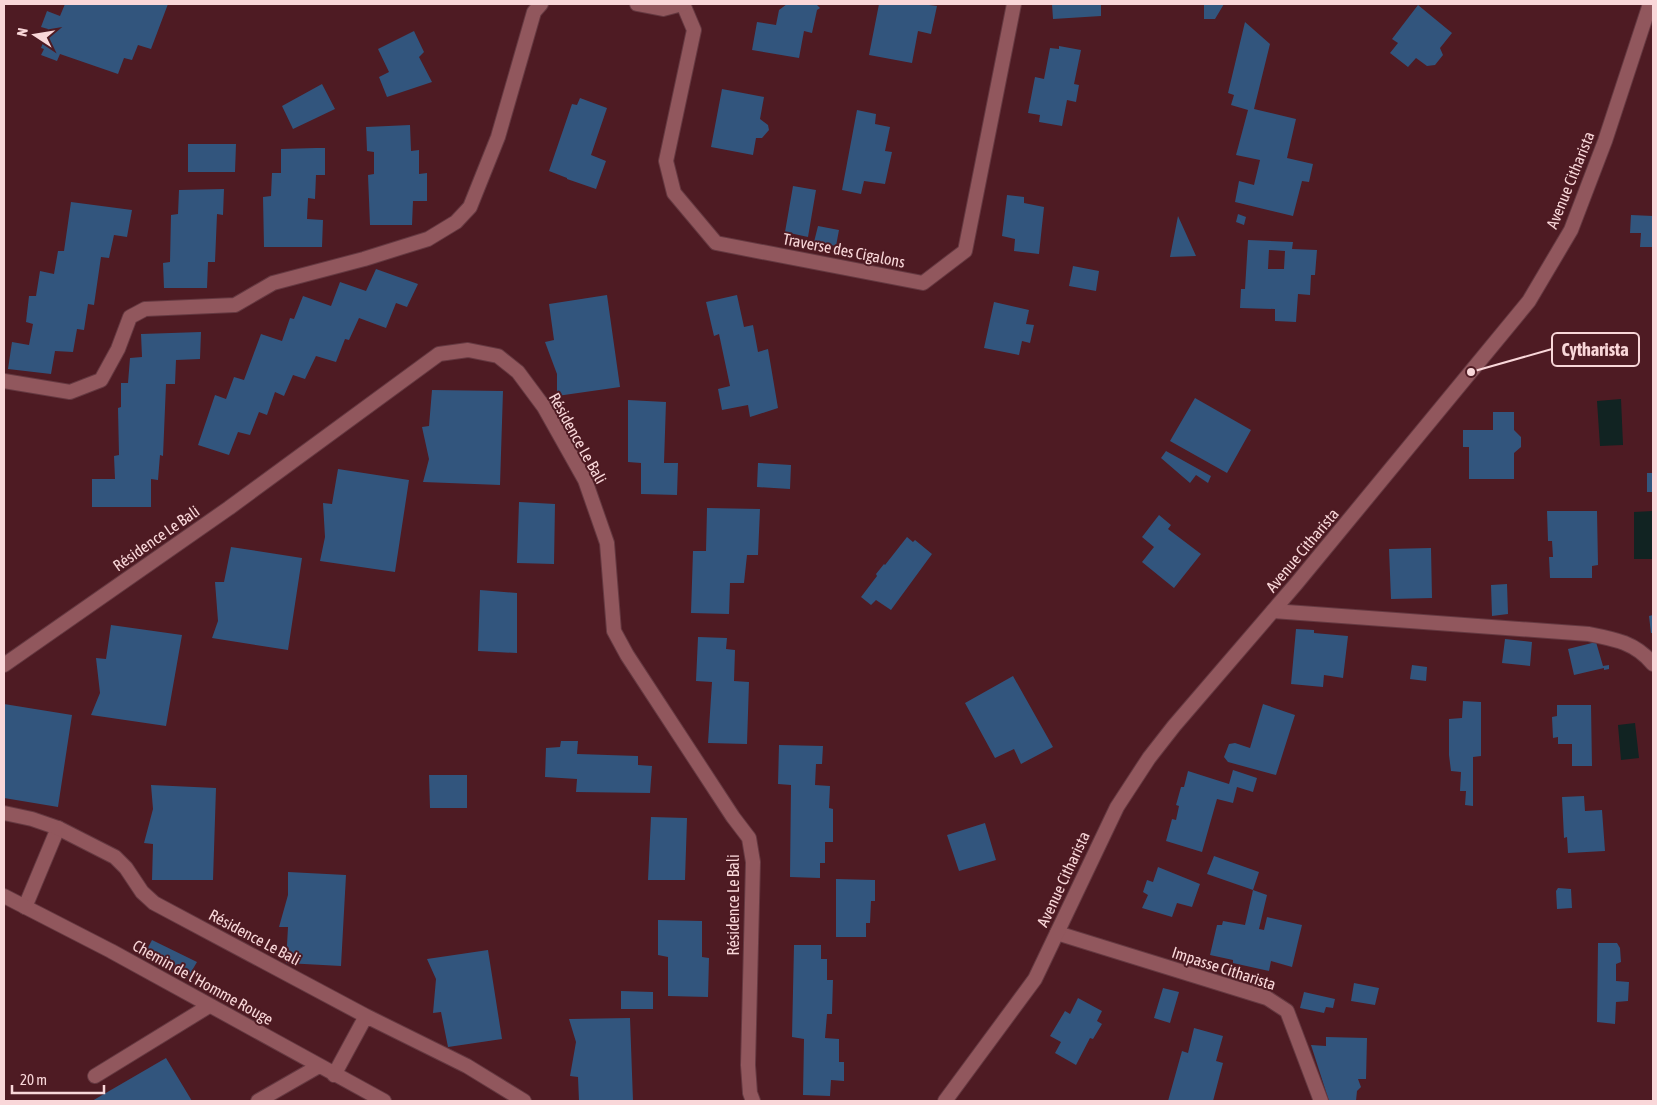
<svg xmlns="http://www.w3.org/2000/svg" width="1657" height="1105" font-family="'Asap Condensed',sans-serif">
	<rect width="100%" height="100%" fill="#4e1b23"/>
	<!-- water -->
	<path fill="#112322" d="M1621 399 1623 445 1600 446 1597 401Z
		M1653 511V559H1634V512Z
		M1635 723 1639 758 1621 760 1618 725Z"/>
	<!-- building -->
	<path fill="#32557d" fill-rule="evenodd" d="M65 4H168L151 49 138 45 132 60 124 58 118 74 60 54 57 61 41 55 44 49 41 48 48 29 41 27 47 11 60 16Z
		M787 4H816L820 8 817 10 812 33 804 31 799 58 752 50 757 22 776 25 779 10Z
		M879 4H921L937 6 931 34 918 31 912 63 869 55Z
		M1052 4H1101V16L1053 19Z
		M1204 4H1224L1215 19H1204Z
		M1418 5 1452 33 1440 48 1443 55 1435 65 1427 66 1416 58 1408 67 1390 53 1398 43 1392 39Z
		M1245 22 1270 44 1254 109 1296 119 1287 158 1313 164 1309 182 1302 181 1293 216 1235 202 1239 181 1254 185 1260 160 1236 155 1248 110 1231 105 1234 95 1228 93Z
		M414 31 424 52 419 57 432 82 387 97 379 77 389 72 378 49Z
		M1059 46 1081 50 1074 84 1079 85 1076 102 1067 100 1062 126 1039 122 1040 115 1028 113 1035 77 1044 79 1050 48 1059 49Z
		M322 84 335 109 293 129 282 106Z
		M722 89 764 97 760 119 768 125 769 130 762 138H756L753 155 711 147Z
		M580 98 607 108 591 155 606 161 596 189 567 179V178L549 171 572 104 577 105Z
		M857 110 876 114 875 124 890 127 885 151 892 152 885 184 864 181 861 194 842 190Z
		M410 125 411 151 419 150V174L427 173V201H413L412 225H370L368 175 374 174V152L367 151 366 127Z
		M188 144H236L235 172H188Z
		M316 148H325V175H316L315 199 308 198 307 219 323 220 322 247H264L263 197 271 196 272 173H281V149Z
		M793 186 816 190 808 237 785 232Z
		M224 189 223 215 217 214 215 262H208L207 288H164L163 263 170 262 171 215 178 214 179 190Z
		M1007 195 1024 197V203L1044 207 1039 254 1014 251 1015 239 1002 236Z
		M71 202 132 210 127 237 114 235 109 258 101 257 94 305 88 304 84 330 77 329 73 352 55 351 51 374 8 369 12 342 29 345 33 324 26 322 29 296H36L40 271 54 274 58 251H64Z
		M1238 214 1246 217 1244 225 1236 222Z
		M1631 215 1653 216V247H1640L1641 233H1630Z
		M1178 216 1196 256 1170 257Z
		M818 226 839 230 836 246 814 242Z
		M1248 240 1293 242 1292 249 1317 250 1315 275H1311L1310 295 1298 294 1296 322 1275 321V309L1240 308 1241 289H1245ZM1269 250 1285 251 1284 269H1268Z
		M1073 266 1099 271 1096 291 1069 286Z
		M376 269 418 284 407 307 396 303 386 328 359 318 349 340 345 339 336 362 316 356 305 379 293 375 284 396 275 392 267 415 259 412 250 435 238 432 229 455 198 445 215 395 226 399 234 377 244 380 261 334 282 341 290 318 294 319 303 296 331 306 340 282 366 291Z
		M607 295 620 387 557 396V374L545 342 554 340 549 304Z
		M737 295 744 327 753 325 758 352 768 349 778 408 750 417 748 405 722 410 718 389 730 386 719 334 714 336 706 302Z
		M994 302 1029 310 1026 324 1034 325 1030 343 1022 341 1019 355 984 348Z
		M201 332 200 359 176 360 175 384H166L163 456 160 455 158 480 151 479V507H92V479H115L114 456 119 455 118 408 121 407V383H128L130 358 142 357 141 334Z
		M432 390 503 391 500 485 423 482 429 459 422 427 429 426Z
		M1195 398 1251 430 1227 473 1170 441Z
		M628 400 666 402 664 463H678L677 495 641 494V463L628 462Z
		M1493 412H1514V430L1521 437V447L1514 453V479H1469V447H1463V430H1493Z
		M1166 451 1211 476 1208 483 1196 475 1190 483 1161 458Z
		M758 463 791 465 790 489 757 487Z
		M338 469 409 480 395 572 320 561 325 537 323 503 332 504Z
		M1647 473H1653V492H1647Z
		M519 502 555 504 554 564 517 563Z
		M707 508 760 509 758 555H747L744 583H730L729 614 691 613 693 551H706Z
		M1547 511H1597L1598 565 1592 566V578H1550L1549 557H1553L1552 541H1548Z
		M1159 515 1171 525 1168 529 1201 554 1174 588 1142 562 1154 547 1142 537Z
		M907 537 913 542 915 540 932 554 891 610 876 600 871 605 861 597 877 576 876 574 884 564 885 565Z
		M231 547 302 558 288 650 212 638 218 621 215 582H224Z
		M1431 548 1432 598 1391 599 1389 549Z
		M1507 584 1508 614 1492 616 1491 585Z
		M480 590 517 593V653L478 651Z
		M1653 615V633H1651L1649 616Z
		M111 625 182 635 166 726 91 715 100 693 96 658 106 659Z
		M1296 629 1314 630V633L1348 636 1343 678 1324 675 1323 687 1291 684Z
		M698 637 727 638 726 649 735 650 734 681 749 682 747 744 708 743 712 682 696 681Z
		M1505 639 1532 642 1530 666 1502 663Z
		M1596 642 1603 666 1609 665V669L1604 670V668L1574 675 1568 649Z
		M1412 665 1427 667 1426 681 1410 679Z
		M1013 676 1053 747 1021 764 1014 749 995 758 965 703Z
		M1463 701 1481 702V756L1473 757V806L1465 805 1466 791H1460L1461 772 1451 771 1449 755V719L1462 718Z
		M4 704 72 715 58 807 4 798Z
		M1263 704 1295 715 1276 775 1228 762 1224 757 1229 744 1235 743 1250 748Z
		M1557 705H1591L1592 766H1572V744H1558V737L1553 738 1552 717 1557 716Z
		M561 741H578L577 754 638 756V765L652 766 650 793 576 792 577 779 545 777 546 748 560 747Z
		M779 745 823 746 822 764H816L815 785 830 786 829 808 833 809V842H825V863H820V878L790 877 791 785 778 784Z
		M1233 770 1257 778 1253 792 1237 787 1233 803 1217 799 1202 852 1166 841 1172 819 1176 820 1179 806 1176 805 1181 787H1184L1188 771 1229 784Z
		M429 775H467V808H430Z
		M151 785 216 788 213 880H152L153 844 144 843 153 809Z
		M1584 796 1585 811 1602 810 1605 851 1568 853 1567 837 1564 838 1562 797Z
		M651 817 687 818 685 880H648Z
		M985 823 996 860 959 871 947 835Z
		M1214 856 1259 872 1253 890 1207 874Z
		M1158 867 1200 884 1192 907 1177 903 1172 917 1142 908 1148 895 1143 892 1147 880 1153 882Z
		M288 872 346 875 341 966 286 963 288 927H279L288 895Z
		M836 879 875 880V901H871L870 923H866V937H836Z
		M1558 888 1571 889 1572 908 1557 909 1556 891Z
		M1253 890 1267 895 1259 929 1264 930 1267 917 1302 925 1292 967 1271 961 1269 971 1233 963V960L1210 955 1217 925H1222L1223 921 1245 925Z
		M658 920 702 921V957L709 958 708 997 668 996V957L658 955Z
		M152 940 197 962 187 979 143 957Z
		M1598 943H1617L1620 948 1621 962 1616 964V981L1629 982 1628 1001 1616 1002 1615 1024 1597 1022Z
		M794 945H821V959H827V980H833L832 1014H827L825 1038 839 1039V1062H844V1081L831 1080 830 1096 803 1095 804 1039 792 1037Z
		M488 950 502 1039 448 1047 441 1012 433 1013 436 979 427 959Z
		M1354 983 1379 988 1375 1005 1351 1001Z
		M1163 988 1179 992 1170 1023 1154 1018Z
		M621 991 653 992V1009H621Z
		M1304 992 1335 999 1333 1008 1326 1007 1324 1013 1300 1008Z
		M1078 998 1102 1011 1097 1021 1102 1024 1093 1039 1090 1038 1076 1065 1055 1053 1061 1042 1050 1036 1065 1011 1070 1014Z
		M630 1018 633 1101H579L578 1077 570 1076 576 1042 569 1019Z
		M1194 1028 1223 1036 1216 1061 1223 1063 1213 1101H1168L1182 1051 1188 1053Z
		M1326 1037 1367 1038 1366 1079H1358L1361 1087 1357 1091 1356 1101H1329L1311 1045 1326 1046Z
		M166 1058 192 1101H92Z"/>
	<g fill="none" stroke-linecap="round" stroke-linejoin="round">
		<defs>
			<path id="service" d="M683 4 694 30 666 161 674 193 716 243 923 283 965 251 1014 4
				M4 381 70 392 101 380 118 349 130 317 145 309 235 305 273 283 364 259 428 239 456 222 470 207 498 137 534 12 541 4
				M25 907 58 828"/>
			<path id="minor" d="M637 4 663 9 682 4
				M1273 611 1589 634C1615 639 1636 643 1653 664
				M4 665 229 508 439 354 468 350 498 356 518 372 544 407 585 480 607 543 614 631 627 655 733 817 749 838 753 862 748 1065 750 1093 753 1101
				M4 813 32 819 58 828 115 857 126 868 142 892 154 903 366 1016 467 1066 524 1101
				M4 896 111 951 384 1101
				M1057 933 1267 998 1287 1011 1321 1101
				M334 1075 366 1016
				M95 1076 209 1006
				M258 1101 319 1066"/>
			<path id="tertiary" d="M945 1101 1035 979 1117 807 1149 758 1174 726 1296 584 1529 301 1571 230 1605 141 1650 4"/>
		</defs>
		<!-- service casing -->
		<use href="#service" stroke="#653941" stroke-width="16"/>
		<!-- minor casing -->
		<use href="#minor" stroke="#653941" stroke-width="16"/>
		<!-- tertiary casing -->
		<use href="#tertiary" stroke="#653941" stroke-width="16"/>
		<!-- service -->
		<use href="#service" stroke="#91575d" stroke-width="14"/>
		<!-- minor -->
		<use href="#minor" stroke="#91575d" stroke-width="14"/>
		<!-- tertiary -->
		<use href="#tertiary" stroke="#91575d" stroke-width="14"/>
	</g>
	<g text-anchor="middle" dominant-baseline="central" stroke-width="4" stroke-linejoin="round" paint-order="stroke">
		<!-- street labels -->
		<g font-size="16" fill="#f9d7d9" stroke="#4e1b23">
			<text transform="translate(1570 180) rotate(-68)">Avenue Citharista</text>
			<text transform="translate(844 250) rotate(11)">Traverse des Cigalons</text>
			<text transform="translate(578 438) rotate(61)">Résidence Le Bali</text>
			<text transform="translate(156 538) rotate(-35)">Résidence Le Bali</text>
			<text transform="translate(1302 550) rotate(-50)">Avenue Citharista</text>
			<text transform="translate(1063 879) rotate(-65)">Avenue Citharista</text>
			<text transform="translate(733 905) rotate(-90)">Résidence Le Bali</text>
			<text transform="translate(255 937) rotate(28)">Résidence Le Bali</text>
			<text transform="translate(1224 968) rotate(18)">Impasse Citharista</text>
			<text transform="translate(203 982) rotate(29)">Chemin de l'Homme Rouge</text>
		</g>
	</g>
	<!-- callouts -->
	<path fill="none" stroke="#f9d7d9" stroke-width="2" d="M1471 372L1552 349"/>
	<circle fill="#f9d7d9" stroke="#4e1b23" stroke-width="2" cx="1471" cy="372" r="5"/>
	<rect fill="#4e1b23" stroke="#f9d7d9" stroke-width="2" x="1552" y="333" width="87" height="33" rx="5"/>
	<g font-size="18" text-anchor="middle" font-weight="bold" fill="#f9d7d9">
		<text x="1595" y="356">Cytharista</text>
	</g>
	<!-- border -->
	<rect width="1657" height="1105" fill="none" stroke="#f9d7d9" stroke-width="10"/>
	<!-- north arrow -->
	<g transform="translate(35 35) rotate(282)" stroke="#4e1b23" stroke-width="4" paint-order="stroke">
	<path d="M0-4L9 19L0 12L-9 19Z" fill="#f9d7d9"/>
	<text y="-8" font-size="14" font-weight="bold" text-anchor="middle" fill="#f9d7d9">N</text>
	</g>
	<!-- scale -->
	<path d="M12 1085v8h92v-8" fill="none" stroke="#f9d7d9" stroke-width="2.5"/>
	<text x="20" y="1085" font-size="15" fill="#f9d7d9" stroke="#4e1b23" stroke-width="4" paint-order="stroke">20 m</text>
</svg>
